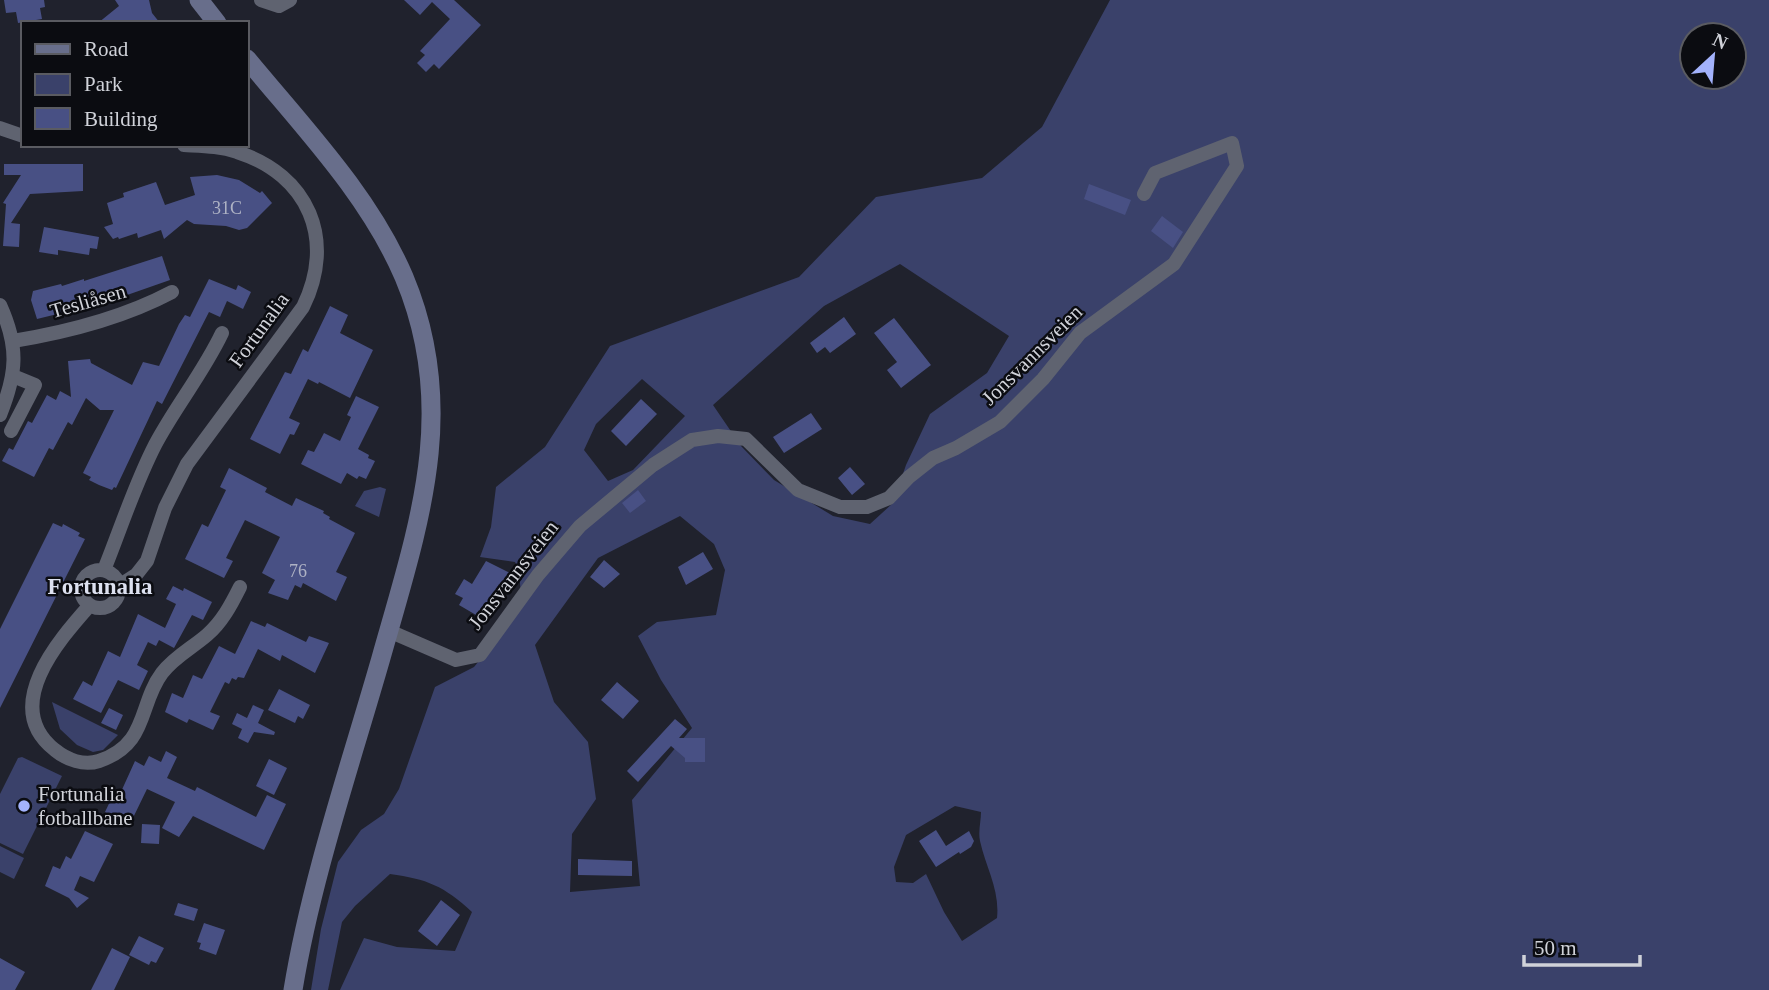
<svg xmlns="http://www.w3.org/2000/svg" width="1769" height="990" font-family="'Times New Roman',serif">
	<rect width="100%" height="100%" fill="#20222d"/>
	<!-- green -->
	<path fill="#3a416a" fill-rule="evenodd" d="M1110 0H1769V990H340L364 938 397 947 455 951 472 912C444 886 427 879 390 874L355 906 342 922 328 990H311L321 929 338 862 361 830 384 814 399 789 435 687 474 667 522 608 519 571 515 562 480 557 491 527 496 487 545 447 610 346 799 277 876 197 982 178 1042 127ZM1692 35H1734V77H1692ZM900 264 1009 336 987 373 930 414 906 465 893 503 870 524 833 516 774 480 741 446 713 405 824 306ZM642 379 685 416 633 470 608 481 584 450 596 424ZM680 516 714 544 725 570 716 615 657 622 638 636 661 680 692 728 632 800 640 886 570 892 572 834 596 799 588 742 554 702 535 645 598 558ZM955 806 981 812C981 821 978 832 980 841 986 868 1000 890 997 918L962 941 944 912 926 874 913 883 896 882 894 867 906 835Z
		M380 487 386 489 379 517 355 506 364 491Z
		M52 702 118 735 103 750 93 752 77 745 60 729Z
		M22 757 62 776 23 854 0 843V794L18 758Z
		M0 846 24 858 14 879 0 872Z"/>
	<!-- building -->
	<path fill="#485084" d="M4 0H44L45 7 40 8 42 19 18 23 16 12 6 13Z
		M115 0H149L152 13 160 23H98L119 6Z
		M404 0H454L481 25 439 69 434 64 426 72 417 63 425 55 420 51 450 19 432 2 420 15Z
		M4 164H83V191L30 194 11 223 20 224 19 247 3 246 6 204 3 203 21 175H4Z
		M217 175 239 180 260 193 262 191 272 203 247 228 239 230 226 226 194 224 187 220 164 239 161 230 138 238 137 233 119 239 118 237 113 239 104 227 113 224 107 203 124 197 123 193 156 182 165 205 195 195 190 177Z
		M1089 184 1131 200 1125 215 1084 199Z
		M1162 216 1183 232 1173 248 1151 231Z
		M44 227 99 237 97 249 90 248 89 255 58 250V255L39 252Z
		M162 256 170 280 90 308V306L37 319 31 300 33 291 61 284 62 286 84 279V281Z
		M209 279 236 290 238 285 251 292 243 309 227 301 220 317 209 312 162 404 157 401 116 488 114 487 112 490 99 485 89 480 91 477 83 473 114 410H100L86 398 72 425 68 422 53 450 49 448 34 477 2 461 9 448 13 450 28 421 32 423 47 395 56 400 60 391 71 397 68 361 90 359 91 363 132 385 143 362 159 366 179 324 185 315 190 317Z
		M330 306 348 315 340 333 373 350 350 398 319 382 318 384 308 379 289 418 300 423 294 435 290 434 280 454 250 439 285 372 291 374 303 349 308 352Z
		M844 317 856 334 830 353 825 347 817 353 810 343Z
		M894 318 931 365 901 388 887 370 897 362 874 333Z
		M356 396 379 407 358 449 369 455 368 458 375 461 366 479 359 476 357 479 347 473 341 484 301 464 308 450 314 452 324 433 340 441 351 417 347 415Z
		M641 399 657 414 626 446 611 431Z
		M811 413 822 429 784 453 773 437Z
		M850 467 865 484 852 495 838 478Z
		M229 468 267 488 265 492 292 506 296 498 324 511 323 513 330 517 329 519 355 533 336 572 347 577 336 601 303 583 301 588 295 585 288 600 268 593 275 580 262 573 280 537 245 520 226 558 233 561 224 578 185 559 202 524 208 527 226 490 220 487Z
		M638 490 646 501 630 513 622 503Z
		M53 523 62 527 63 524 80 533 78 536 85 539 0 708V629Z
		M703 552 713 569 686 585 678 567Z
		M604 560 620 574 604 588 590 577Z
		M486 561 516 576 508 589 499 584 483 612 479 610 476 615 459 605 463 598 455 594 464 579 472 584Z
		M173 586 183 591 184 588 212 602 203 620 192 615 174 648 159 640 156 646 148 642 137 665 148 671 139 690 118 680 101 713 73 699 83 681 92 686 108 651 120 657 138 614 165 628 176 604 166 599Z
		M251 621 265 627 267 623 306 642 309 636 329 643 315 673 282 655 280 661 258 649 244 678 238 677 236 680 232 678 229 684 225 682 210 712 220 716 213 730 189 719 187 723 165 712 172 693 183 698 193 675 202 679 219 646 235 654Z
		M617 682 639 701 623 719 601 700Z
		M279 689 310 705 303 719 298 716 295 723 268 710Z
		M253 705 264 710 258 723 275 732 274 735 254 732 248 743 238 738 242 729 232 724 237 713 247 718Z
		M109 708 123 715 116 730 101 723Z
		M675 719 687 729 679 738H705V762H685V758L671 746 638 782 627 771Z
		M166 751 177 757 167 778 195 791 197 787 256 817 267 795 286 804 264 850 193 816 179 837 162 828 175 802 147 789 130 824 105 812 115 791 120 794 135 761 144 766 149 756 161 762Z
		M269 759 287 768 274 795 256 786Z
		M142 824 160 825 159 844 141 843Z
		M936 830 946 846 969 831 974 841 971 847 960 854 959 852 936 867 919 841Z
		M85 831 113 844 94 882 80 876 74 890 89 898 77 908 69 898 45 886 53 866 60 869 66 856 71 859Z
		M578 859 632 861V876L578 875Z
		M441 900 460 915 437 946 418 931Z
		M178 903 198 909 194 921 174 915Z
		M204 923 225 930 216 955 199 949 201 943 197 942Z
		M139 936 164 948 156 963 151 961 149 965 129 955Z
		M112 948 130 957 114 990H91Z
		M0 958 25 972 15 990H0Z"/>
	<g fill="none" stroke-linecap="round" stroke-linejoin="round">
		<!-- street -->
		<path stroke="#5f6370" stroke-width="14" d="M261 0 279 6 290 0
			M0 128 23 136
			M0 305C19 347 17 373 0 415
			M13 341C68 332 123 318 172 292
			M11 431 35 385 13 376
			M104 570C121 528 134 486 155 445 175 407 203 373 222 333
			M81 589a19 19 0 1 1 38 0a19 19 0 1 1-38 0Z
			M119 586 136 575 147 561 165 508 187 464 303 307C336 240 309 175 237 152 220 146 202 146 184 145
			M90 605C58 641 0 707 55 750 67 760 84 766 99 761 149 744 138 705 162 673 174 657 192 648 207 635 222 622 231 605 240 587
			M389 631 456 660 480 655 538 575 580 526 653 465 692 440 718 436 746 439 798 490 840 507H867L889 498 909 477 933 458 956 448 1000 422 1043 379 1080 333 1174 264 1237 166 1232 143 1155 173 1144 194"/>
		<!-- secondary -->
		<path stroke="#686e8b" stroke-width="19" d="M199 0 217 23
			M247 59C303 127 369 195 404 277 460 410 418 527 381 658 350 766 311 880 293 990"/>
	</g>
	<!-- markers -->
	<circle fill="#a3b2fc" stroke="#0b0c11" stroke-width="2.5" cx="24" cy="806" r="7"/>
	<g text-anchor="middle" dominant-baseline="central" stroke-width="5" stroke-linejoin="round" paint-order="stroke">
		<!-- number labels -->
		<g font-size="18" fill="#aeb2c4">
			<text x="227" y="208">31C</text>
			<text x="298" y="571">76</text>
		</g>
		<!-- street labels -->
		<g font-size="21" fill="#d0d2d9" stroke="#0b0c11">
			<text transform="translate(88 301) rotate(-16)">Tesliåsen</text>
			<text transform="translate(259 330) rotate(-54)">Fortunalia</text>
			<text transform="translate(1032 355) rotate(-45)">Jonsvannsveien</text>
			<text transform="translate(513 575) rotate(-52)">Jonsvannsveien</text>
		</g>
		<!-- poi labels -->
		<g font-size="21" fill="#d0d2d9" stroke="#0b0c11" text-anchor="start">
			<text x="38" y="794">Fortunalia<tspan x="38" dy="24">fotballbane</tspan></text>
		</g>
		<!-- neighbourhood labels -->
		<g font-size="23" font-weight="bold" fill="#dde1f0" stroke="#0b0c11">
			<text x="100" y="586">Fortunalia</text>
		</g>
	</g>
	<!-- legend -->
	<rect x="21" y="21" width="228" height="126" fill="#0b0c11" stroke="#5a5b61" stroke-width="2"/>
	<rect x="35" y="44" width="35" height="10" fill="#686e8b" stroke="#5a5b61" stroke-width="2"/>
	<text x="84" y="56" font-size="21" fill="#d0d2d9">Road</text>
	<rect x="35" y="74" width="35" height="21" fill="#3a416a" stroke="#5a5b61" stroke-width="2"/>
	<text x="84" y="91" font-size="21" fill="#d0d2d9">Park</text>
	<rect x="35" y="108" width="35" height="21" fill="#485084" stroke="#5a5b61" stroke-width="2"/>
	<text x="84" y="126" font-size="21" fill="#d0d2d9">Building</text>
	<!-- north arrow -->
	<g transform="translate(1713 56) rotate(26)"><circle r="33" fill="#0b0c11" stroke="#5a5b61" stroke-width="2"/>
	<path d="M0-5L12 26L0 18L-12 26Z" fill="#a3b2fc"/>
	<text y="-10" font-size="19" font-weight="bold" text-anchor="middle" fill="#d0d2d9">N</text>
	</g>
	<!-- scale -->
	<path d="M1524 955v10h116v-10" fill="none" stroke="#d0d2d9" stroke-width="3.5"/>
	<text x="1534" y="955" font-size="21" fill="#d0d2d9" stroke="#0b0c11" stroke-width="5" paint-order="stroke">50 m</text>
</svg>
